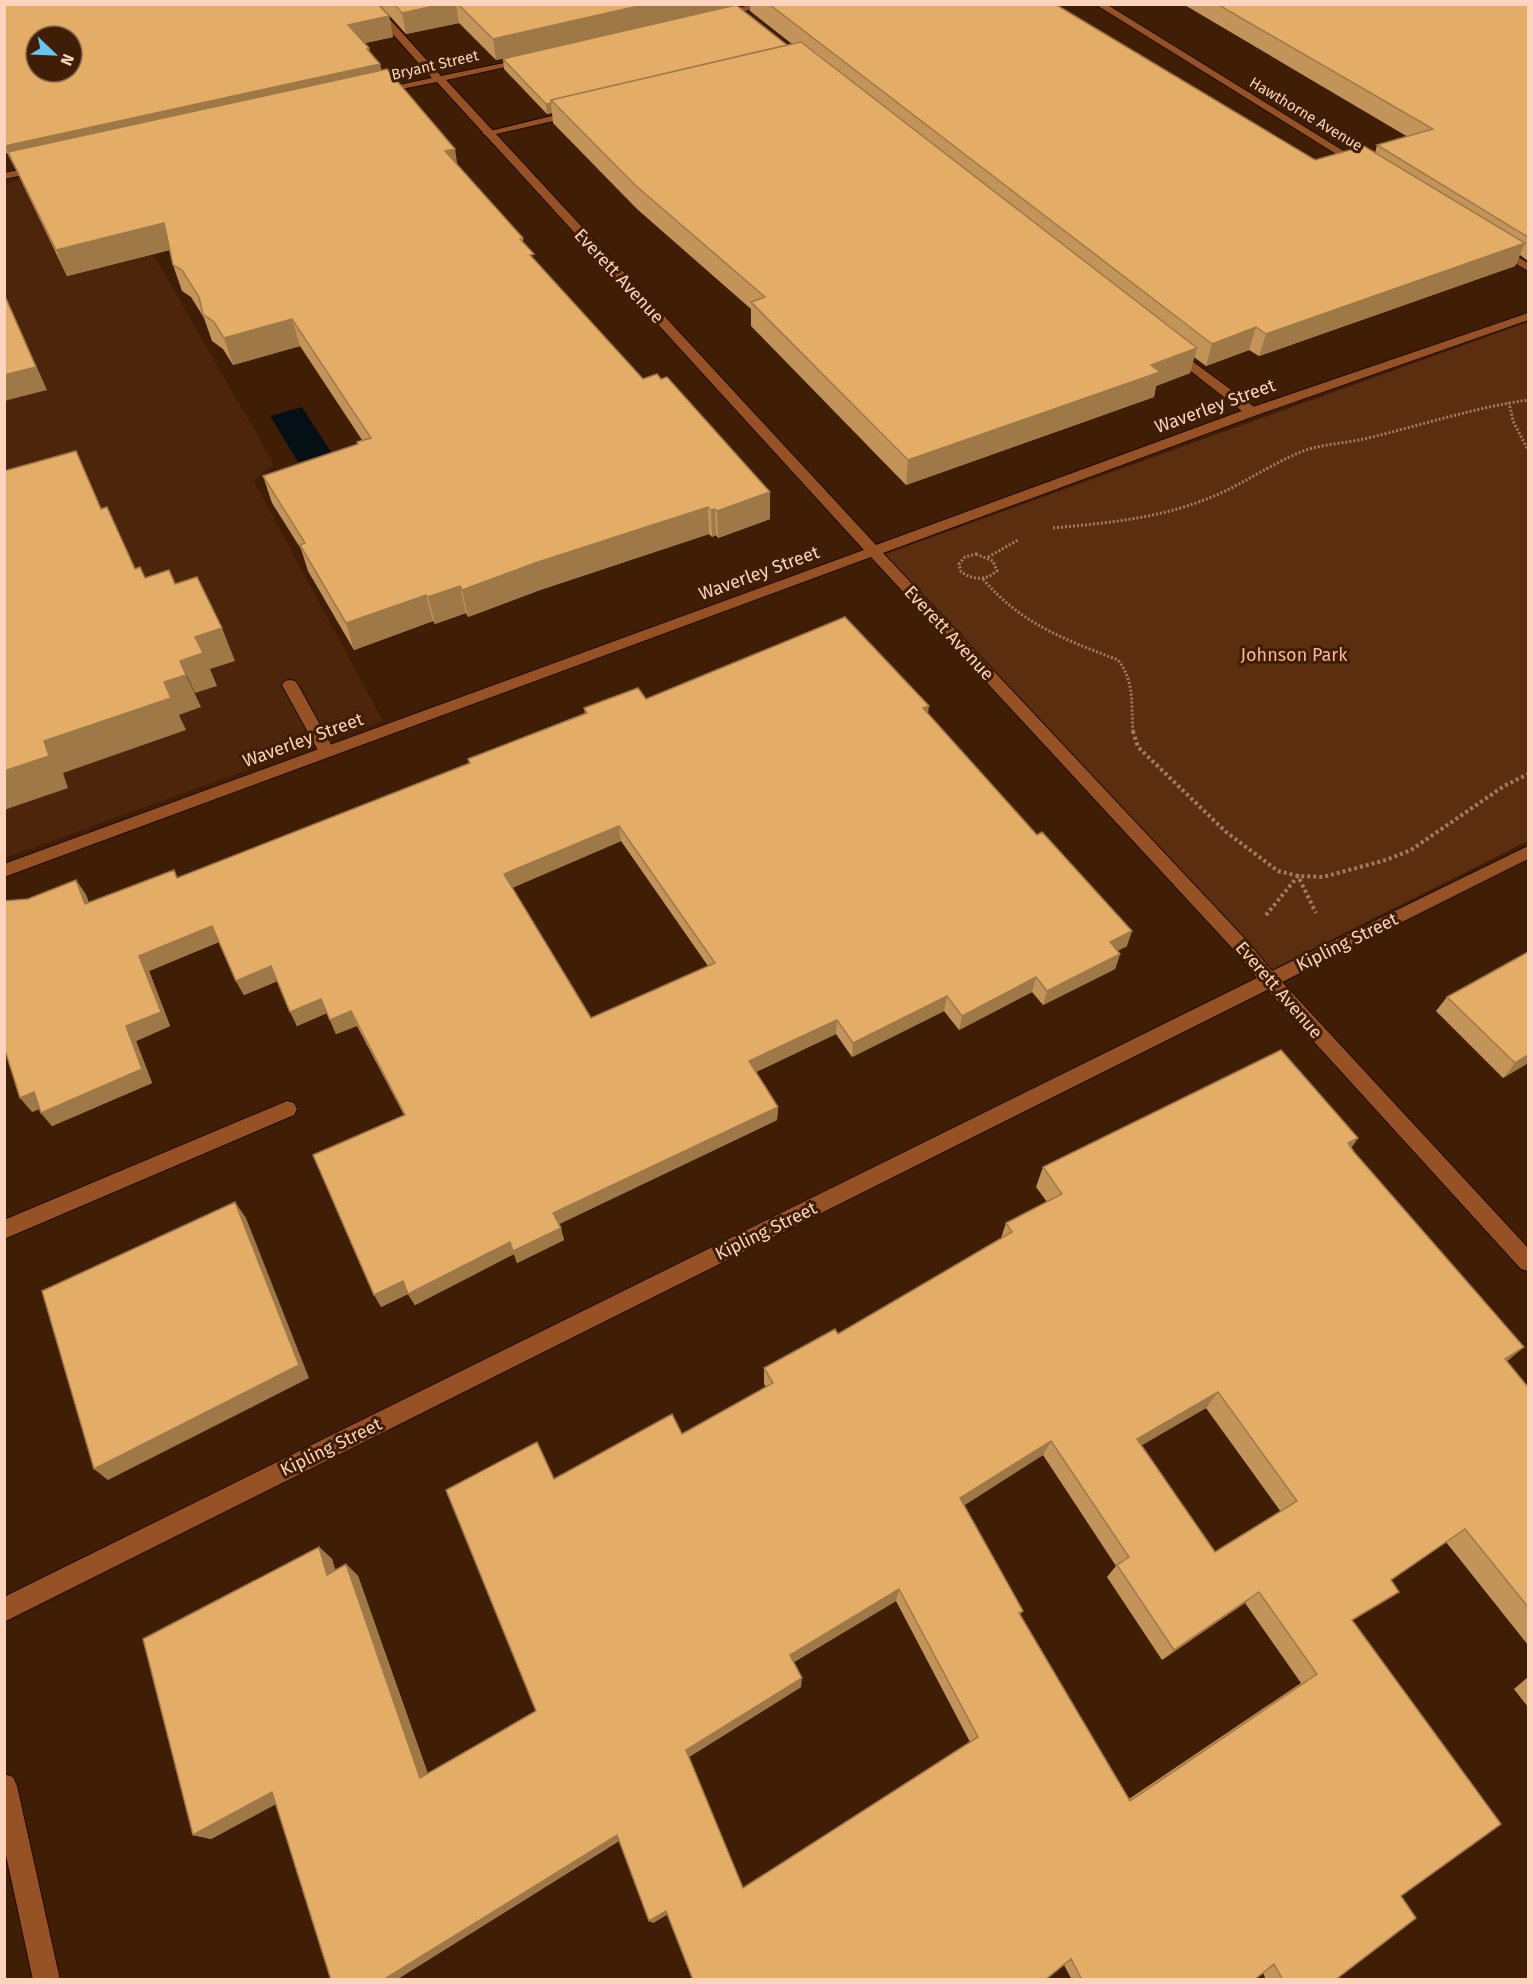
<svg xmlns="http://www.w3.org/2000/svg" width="1533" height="1984" font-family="'Fira Sans',sans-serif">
	<rect width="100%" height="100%" fill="#401d05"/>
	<!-- built -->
	<path fill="#4d250a" d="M98 158 274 464 254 481 383 721 5 858V184Z"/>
	<!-- green -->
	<path fill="#5c2e10" d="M1528 322V841L1269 971 1240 945 885 554Z"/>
	<!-- water -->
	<path fill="#041016" d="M302 407 331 452 298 462 270 416Z"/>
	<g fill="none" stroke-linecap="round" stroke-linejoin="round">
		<defs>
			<path id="service" d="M576 110 581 113 580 115 487 136 482 133Z
				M1173 347 1257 409 1258 412 1257 415H1247L1169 354 1167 351Z
				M290 680 295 681 298 685 335 752 333 756H321L319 752 282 685 285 681Z
				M287 1101 294 1103 297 1109 294 1115 4 1239V1220Z"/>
			<path id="minor" d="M366 4H376L441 76 528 58V62L446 80 876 545 1247 409 1528 313V320L1257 415 883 553 1246 940 1272 971 1528 846V859L1282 982 1528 1248V1271L1521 1269 1267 990 4 1622V1597L1257 978 1234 950 871 557 4 877V864L864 550 437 82 376 94V90L432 78Z
				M753 4H771L719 18 714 15Z
				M1095 4H1106L1366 165 1361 168 1357 167Z
				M39 166 44 169 43 171 4 179V173Z
				M1497 245 1528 263V271L1493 250V246Z"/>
			<path id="tertiary" d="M4 1774 13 1777 17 1786 60 1980H33L4 1846Z"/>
		</defs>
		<!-- service casing -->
		<use href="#service" stroke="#1f0a01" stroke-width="2"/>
		<!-- minor casing -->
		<use href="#minor" stroke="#1f0a01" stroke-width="2"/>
		<!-- tertiary casing -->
		<use href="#tertiary" stroke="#1f0a01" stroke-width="2"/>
		<!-- path-far1 -->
		<path stroke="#a17b64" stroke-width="3" stroke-dasharray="2 2" stroke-linecap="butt" d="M1509 402 1513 421 1528 450
			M1053 528C1105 523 1155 519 1204 500 1240 487 1271 463 1306 450 1325 444 1345 443 1364 439 1419 426 1472 408 1528 400
			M976 554 993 561 997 571C985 581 974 580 961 572L959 564 965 557Z
			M988 557 1018 540
			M983 579C1021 624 1064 639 1118 660 1135 681 1131 706 1133 732"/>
		<!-- path -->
		<path stroke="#a17b64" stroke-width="4" stroke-dasharray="3 3" stroke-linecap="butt" d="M1133 731 1138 747 1226 832 1278 871 1298 876 1323 877 1386 860 1411 850 1504 786 1528 774
			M1266 915 1298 876 1316 913"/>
		<!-- service -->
		<use href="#service" fill="#965225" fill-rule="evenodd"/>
		<!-- minor -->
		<use href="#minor" fill="#965225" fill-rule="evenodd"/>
		<!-- tertiary -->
		<use href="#tertiary" fill="#965225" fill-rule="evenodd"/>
	</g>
	<!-- wall -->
	<path fill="#c39459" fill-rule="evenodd" d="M4 4 389 16 393 37 365 43 370 52 380 64 381 70 458 166 523 238V242L535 261 770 519 718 538 716 535 712 537 709 534 540 590 468 617 466 613 435 624 433 621 354 650 308 571 301 549 272 503 263 476 357 445V442L362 440 300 346 233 365 223 349 212 341 204 318 191 297 182 291 173 265 170 250 67 276 15 168 7 153H4Z
		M379 4H741L737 5 787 45 792 44 750 11V4H1055L1315 160 1375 153 1377 145 1408 137 1183 4H1528V261L1520 255 1515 266 1259 356 1249 350 1206 366 1194 357 1190 373 1156 386 1154 397 906 485 751 326V309L637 209 553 123 552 113 547 114 504 69 503 59 610 34 496 60 459 23 406 34Z
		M646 699 928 714 1127 946 1117 951 1120 954 1115 969 1043 1005 1032 992 959 1030 944 1011 852 1057 836 1034 756 1072 778 1107 777 1120 559 1224 564 1240 517 1263 514 1254 415 1305 408 1294 381 1307 404 1115 357 1026 336 1034 327 1013 297 1026 277 981 244 995 236 981 219 942 149 971 170 1026 136 1041 152 1083 52 1126 41 1113 39 1109 32 1112 28 899 76 880 86 895 89 903 178 878 469 764 468 759 585 713 584 708ZM621 841 708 966 591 1018 512 888Z
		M1447 997 1528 1063 1503 1078 1436 1011Z
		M1358 1138 1351 1148 1507 1362 1528 1387V1645L1446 1542 1391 1580 1352 1620 1401 1896 1335 1980H1266L1263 1973 1254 1980H1072L1064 1965 668 1914 653 1923 619 1841 396 1980H331L276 1804 211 1839 193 1835 319 1547 332 1559 335 1570 346 1564 358 1576 428 1774 536 1711 554 1479 682 1434 766 1387 764 1384V1368L838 1334 1001 1238 1006 1223 1047 1202 1036 1187 1043 1167ZM1206 1408 1281 1512 1215 1552 1141 1445ZM1043 1455 1116 1566 1107 1577 1162 1660 1245 1603 1301 1683 1129 1799 1020 1615 1023 1611 964 1505ZM896 1601 970 1742 743 1888 689 1757 801 1687 794 1662Z
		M1528 1677V1707L1514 1689Z"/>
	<!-- shaded-wall -->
	<path fill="#9f7848" d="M443 4H456L459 23 406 34 402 13Z
		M647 4H741L496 60 493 39Z
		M389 16 393 37 352 46 348 25Z
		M369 48 373 65 380 64 384 85 8 152 14 168 5 146Z
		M551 103 552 113 547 114 546 104Z
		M455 149 459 175 445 151Z
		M164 223 173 249 67 276 56 250Z
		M1525 243 1515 266 1259 356 1266 334Z
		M4 293 47 390 4 401Z
		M292 319 300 346 233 365 224 338Z
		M1256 327 1249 350 1206 366 1212 344Z
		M1197 348 1190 373 1156 386 1154 397 906 485 908 460Z
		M770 492V519L718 538 717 511Z
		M708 507 709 534 540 590 468 617 462 590 535 563Z
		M715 509 716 535 712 537 711 510Z
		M460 586 466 613 435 624 428 597Z
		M426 595 433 621 354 650 346 623Z
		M222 628 235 661 210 669 217 686 195 693 180 661 195 637Z
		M186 675 201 707 179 715 186 730 63 773 68 788 4 810V771L44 741 164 682Z
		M929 706 927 722 923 708Z
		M619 826 621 841 507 890 504 874Z
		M76 880 86 895 95 920 85 904Z
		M212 926 220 941 149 971 170 1026 136 1041 152 1083 52 1126 41 1113 126 1026 139 956Z
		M1132 931 1127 946 1105 957 1110 942Z
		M1120 954 1115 969 1043 1005 1047 991Z
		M271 966 278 981 244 995 236 981Z
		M1036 977 1032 992 959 1030 962 1016Z
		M947 996 944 1011 852 1057 853 1043Z
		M321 999 327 1013 297 1026 290 1012Z
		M351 1011 357 1026 336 1034 330 1020Z
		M837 1020 836 1034 749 1075V1061Z
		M1528 1055V1063L1503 1078 1515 1063Z
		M34 1092 45 1106 32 1112 20 1098Z
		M778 1107 777 1120 557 1225 553 1213Z
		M1358 1138 1344 1158 1348 1143Z
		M235 1202 246 1218 309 1378 108 1480 94 1469Z
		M561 1228 564 1240 517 1263 513 1251Z
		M510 1242 514 1254 415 1305 408 1294Z
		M403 1281 409 1293 381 1307 374 1295Z
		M1524 1347 1504 1364 1505 1359Z
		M1218 1392 1206 1408 1127 1454 1137 1439Z
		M1051 1441 1043 1455 954 1512 960 1498Z
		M319 1547 332 1559 340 1586 327 1575Z
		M346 1564 358 1576 431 1784 420 1778Z
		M899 1589 896 1601 789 1665 790 1655Z
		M1259 1592 1245 1603 1162 1660 1174 1650Z
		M802 1678 801 1687 688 1757 686 1750Z
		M272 1792 287 1798 211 1839 193 1835Z
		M617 1835 621 1839 396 1980H383Z
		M666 1911 670 1913 653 1923 649 1921Z"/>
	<!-- building -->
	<path fill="#e3ac67" stroke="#9f7848" stroke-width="1.5" fill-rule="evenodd" d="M4 4H378L389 16 348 25 369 48 367 49 380 64 5 146ZM36 36H72V72H36Z
		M394 4H443L402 13Z
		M458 4H647L493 39Z
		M769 4H1055L1315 160 1364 146 1525 243 1266 334 1256 327 1212 344Z
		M1217 4H1528V237L1377 145 1433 129Z
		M736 5 787 45 551 100V103L546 104 503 59Z
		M801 42 1197 348 1151 365 1160 372 908 460 751 302 765 297 635 185 551 100Z
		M387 69 455 149 445 151 523 238 520 239 534 254 530 255 643 379 657 374 661 379 667 377 770 492 717 511 715 509 711 510 708 507 535 563 462 590 460 586 428 597 426 595 346 623 300 545 305 543 263 476 358 444 357 442 371 438 292 319 224 338 214 322 203 314 199 297 182 270 173 265 164 223 56 250 8 152Z
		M4 294 36 367 4 375Z
		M76 451 101 509 107 507 135 569 140 567 145 578 169 570 175 584 197 577 222 628 195 637 203 653 180 661 186 675 164 682 171 698 44 741 49 756 4 771V471Z
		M845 617 929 706 923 708 1037 835 1042 832 1132 931 1110 942 1120 954 1047 991 1036 977 962 1016 947 996 853 1043 837 1020 749 1061 778 1107 553 1213 561 1228 513 1251 510 1242 408 1294 403 1281 374 1295 313 1155 405 1115 351 1011 330 1020 321 999 290 1012 271 966 236 981 212 926 139 956 161 1012 126 1026 142 1069 41 1113 34 1092 20 1098 4 1047V901L28 899 76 880 85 904 174 870 177 878 470 763 468 759 587 713 584 708 638 688 646 699ZM619 826 715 963 591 1018 504 874Z
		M1528 952V1055L1515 1063 1447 997Z
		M1281 1050 1358 1138 1348 1143 1354 1152 1524 1347 1505 1359 1528 1387V1607L1465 1529 1391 1580 1399 1592 1352 1620 1501 1824 1401 1896 1416 1918 1335 1980H1283L1274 1964 1254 1980H1082L1071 1959 1045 1980H693L666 1911 649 1921 617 1835 383 1980H331L272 1792 193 1835 143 1639 319 1547 327 1575 346 1564 420 1778 536 1711 446 1490 537 1442 554 1479 672 1414 682 1434 773 1383 764 1368 835 1329 838 1334 1012 1232 1006 1223 1062 1194 1043 1167ZM1218 1392 1297 1501 1215 1552 1137 1439ZM1051 1441 1129 1557 1117 1565 1174 1650 1259 1592 1317 1674 1130 1801 1019 1613 1023 1611 960 1498ZM899 1589 978 1737 743 1888 686 1750 802 1678 790 1655Z
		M235 1202 299 1365 94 1469 42 1291Z"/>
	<g text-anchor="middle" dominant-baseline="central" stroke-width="6" stroke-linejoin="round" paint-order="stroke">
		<!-- far-street labels -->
		<g font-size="15" fill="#fcd4be" stroke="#401d05">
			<text transform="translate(435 65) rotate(-13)">Bryant Street</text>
			<text transform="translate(1306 114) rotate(31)">Hawthorne Avenue</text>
		</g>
		<!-- street labels -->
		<g font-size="18" fill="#fcd4be" stroke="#401d05">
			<text transform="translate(619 276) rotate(47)">Everett Avenue</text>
			<text transform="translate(1215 406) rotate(-20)">Waverley Street</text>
			<text transform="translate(759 573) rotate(-20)">Waverley Street</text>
			<text transform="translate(949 633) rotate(47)">Everett Avenue</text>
			<text transform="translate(303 740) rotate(-20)">Waverley Street</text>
			<text transform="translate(1347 942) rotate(-26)">Kipling Street</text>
			<text transform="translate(1279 990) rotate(49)">Everett Avenue</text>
			<text transform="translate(766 1231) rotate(-26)">Kipling Street</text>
			<text transform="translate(331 1447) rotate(-26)">Kipling Street</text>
		</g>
		<!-- park labels -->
		<g font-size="18" fill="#f6b794" stroke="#401d05">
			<text x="1294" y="655">Johnson Park</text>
		</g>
	</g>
	<!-- border -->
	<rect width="1533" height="1984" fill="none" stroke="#fcd4be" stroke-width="12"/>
	<!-- north arrow -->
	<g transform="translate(54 54) rotate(113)"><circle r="28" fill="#401d05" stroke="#8b664f" stroke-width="1.5"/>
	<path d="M0-4.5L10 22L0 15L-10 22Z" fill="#68c4f0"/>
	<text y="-9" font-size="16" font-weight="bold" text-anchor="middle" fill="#fcd4be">N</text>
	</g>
</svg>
